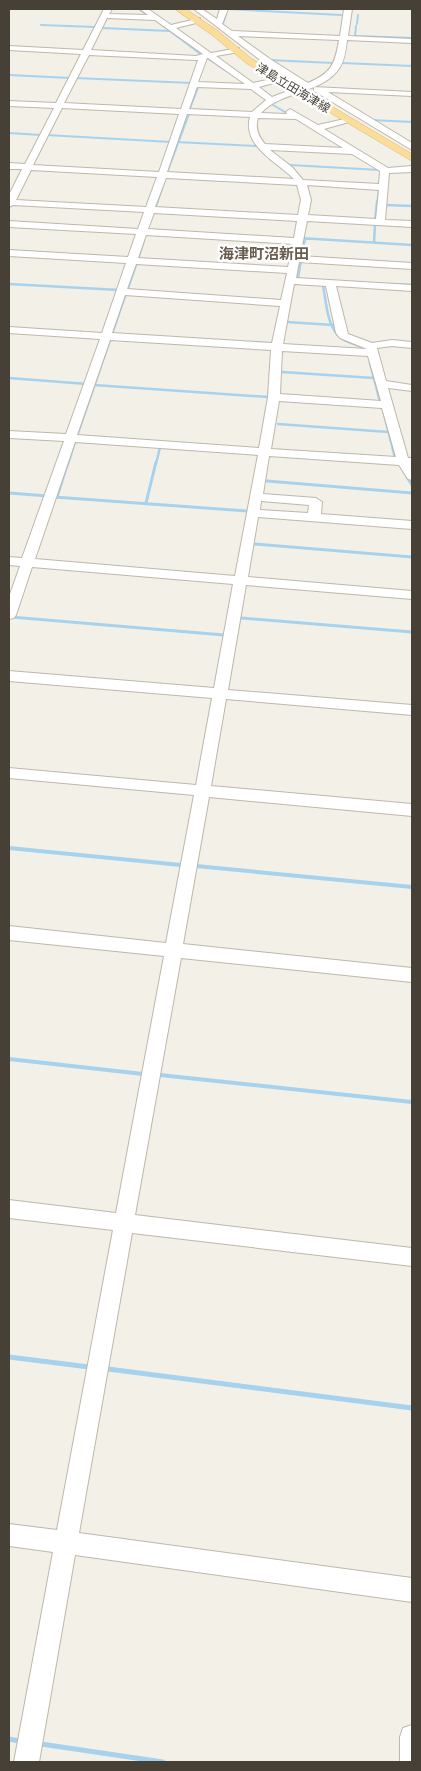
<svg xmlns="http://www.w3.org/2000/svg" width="421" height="1771" font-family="'Nunito Sans','Noto Sans JP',sans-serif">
	<rect width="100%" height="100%" fill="#f3f0e8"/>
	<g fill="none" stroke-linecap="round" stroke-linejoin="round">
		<!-- stream-far4 -->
		<path stroke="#a7d2ed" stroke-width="2" d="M139 9 151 18
			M227 9 341 15
			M154 19 203 56
			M223 24 226 14
			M357 24 358 15
			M41 25 95 27
			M356 26 355 36 412 38
			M102 28 169 31
			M207 58 228 72
			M269 60 333 63
			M342 63 412 66
			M9 75 70 78
			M75 78 192 83
			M273 105 290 115
			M189 111 199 85
			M371 120 412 122
			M9 133 41 135
			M46 135 171 142
			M176 142 256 146
			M290 165 380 170
			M167 173 189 114
			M157 204 164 183
			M377 204 379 188"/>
		<!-- stream-far3 -->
		<path stroke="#a7d2ed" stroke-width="2.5" d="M157 202 155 208 159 209
			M385 205 412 206
			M375 221 377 202
			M300 238 412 245
			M374 243 375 224
			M301 258 305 239
			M138 259 144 240
			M301 260 298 278 301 279
			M9 284 119 290
			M392 284 412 285
			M323 285C326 301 327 328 341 338 349 344 359 344 367 350
			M127 291 137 262
			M287 322 333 325
			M112 334 126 293
			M370 363 380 402
			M282 372 374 378
			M9 378 87 384
			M94 385 268 397
			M383 410 395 458
			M278 424 388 432
			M77 436 111 337
			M68 464 75 442
			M156 464 160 447"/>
		<!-- stream-far2 -->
		<path stroke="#a7d2ed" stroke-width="3" d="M407 477 412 485
			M267 481 412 493
			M9 493 48 496
			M54 497 247 511
			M57 497 68 462
			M146 503 156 462
			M255 544 412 557
			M11 617 224 635
			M242 618 412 632"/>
		<!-- stream-far1 -->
		<path stroke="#a7d2ed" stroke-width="4" d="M9 848 181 865
			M196 866 412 887
			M9 1059 143 1074
			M160 1075 412 1102"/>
		<!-- stream -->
		<path stroke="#a7d2ed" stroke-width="5" d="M9 1357 89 1367
			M108 1369 412 1408
			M9 1739 19 1741
			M41 1744 163 1762"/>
		<defs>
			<path id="minor" d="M104 9H112L109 14 148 15 140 9H148L171 25 200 18V22L176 28 211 53 239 48V52L216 56 253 83 281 77V81L259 87 272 97 301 86 264 63 194 9H202L217 19 220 9H228L222 24 232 31 340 36 344 9H352L348 36 412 39V43L347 40C346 49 345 59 340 67 324 94 282 90 261 113L287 114 286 112 290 109 318 125 349 118V122L324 129 388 168 412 166V172L389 173 385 220 412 221V227L307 221 300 256 412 263V269L299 262 296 278 412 285V291L336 286 348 334 372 343 392 340 412 342V348L392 346 377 348 386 381 412 385V391L388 388 408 458H412V480L408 479 399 465 269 456 263 494 316 498 322 502 321 514 412 521V529L258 517 248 577 412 591V599L246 585 228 690 412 705V715L226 699 211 786 412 804V816L209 797 183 944 412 968V982L181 958 135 1215 412 1248V1266L132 1233 79 1533 412 1578V1602L75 1555 39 1762H14L53 1552 9 1546V1524L57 1530 113 1230 9 1218V1200L116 1213 164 956 9 940V926L166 943 194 795 9 778V768L196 785 212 698 9 681V671L214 688 233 584 32 567 16 615 14 618 9 619V597L20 566 9 565V557L22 558 64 441 9 438V431L66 434 100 339 9 333V327L102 333 126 263 9 256V250L128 257 136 234 9 227V221L138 229 144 212 13 205 9 207V195L22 169H9V163L25 164 54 108 9 106V101L56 103 81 54 9 50V46L83 50ZM107 18 155 20 203 54 196 56 91 50ZM238 36 339 40C335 65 331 73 308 83L270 59ZM89 55 196 60H198L181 109 64 103ZM207 58H208L245 84 198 82ZM197 87 251 89 266 100 252 112 189 109ZM62 108 179 114 159 172 33 165ZM187 114 250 117C242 146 277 162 294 179L167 172ZM258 118 296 119 343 148 265 144C258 136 255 128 258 118ZM270 150 352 154 380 171 379 184 303 180 292 167ZM31 170 157 177 146 207 16 200ZM166 178 297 185 301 200 298 215 155 207ZM307 185 379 190 376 219 308 215 311 200ZM154 213 297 221 294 238 148 229ZM146 235 293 244 288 267 138 258ZM136 264 287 273 281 300 127 289ZM294 284 326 286 336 333 340 338 367 349 283 344ZM125 295 280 306 272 343 112 333ZM110 340 271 350 268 397 259 448 77 435ZM282 351 368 356 381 401 280 394ZM279 401 382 408 396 457 271 449ZM75 442 258 455 235 576 35 559ZM261 501 309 505 308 513 260 510Z
				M314 87 412 92V96L328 92 412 143V150L314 91Z
				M412 1725V1762H400V1737L403 1728Z"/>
			<path id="major" d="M175 9H186L218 31 252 59 412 154V161L246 63 212 35Z"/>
		</defs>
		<!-- minor casing -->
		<use href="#minor" stroke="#beb7ab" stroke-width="2"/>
		<!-- major casing -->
		<use href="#major" stroke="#deb96b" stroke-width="1"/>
		<!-- minor -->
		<use href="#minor" fill="#fff" fill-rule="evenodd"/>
		<!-- major -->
		<use href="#major" fill="#fadc9b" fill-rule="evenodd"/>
	</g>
	<g text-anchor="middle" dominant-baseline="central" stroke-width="5" stroke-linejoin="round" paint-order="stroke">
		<!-- far-street labels -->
		<g font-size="12" fill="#464037" stroke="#fff">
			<text transform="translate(293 88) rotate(31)">津島立田海津線</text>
		</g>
		<!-- far-quarter labels -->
		<g font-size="15" font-weight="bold" fill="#695d4f" stroke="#fff">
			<text x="264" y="254">海津町沼新田</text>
		</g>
	</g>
	<!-- border -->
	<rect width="421" height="1771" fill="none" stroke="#464037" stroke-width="20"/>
</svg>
